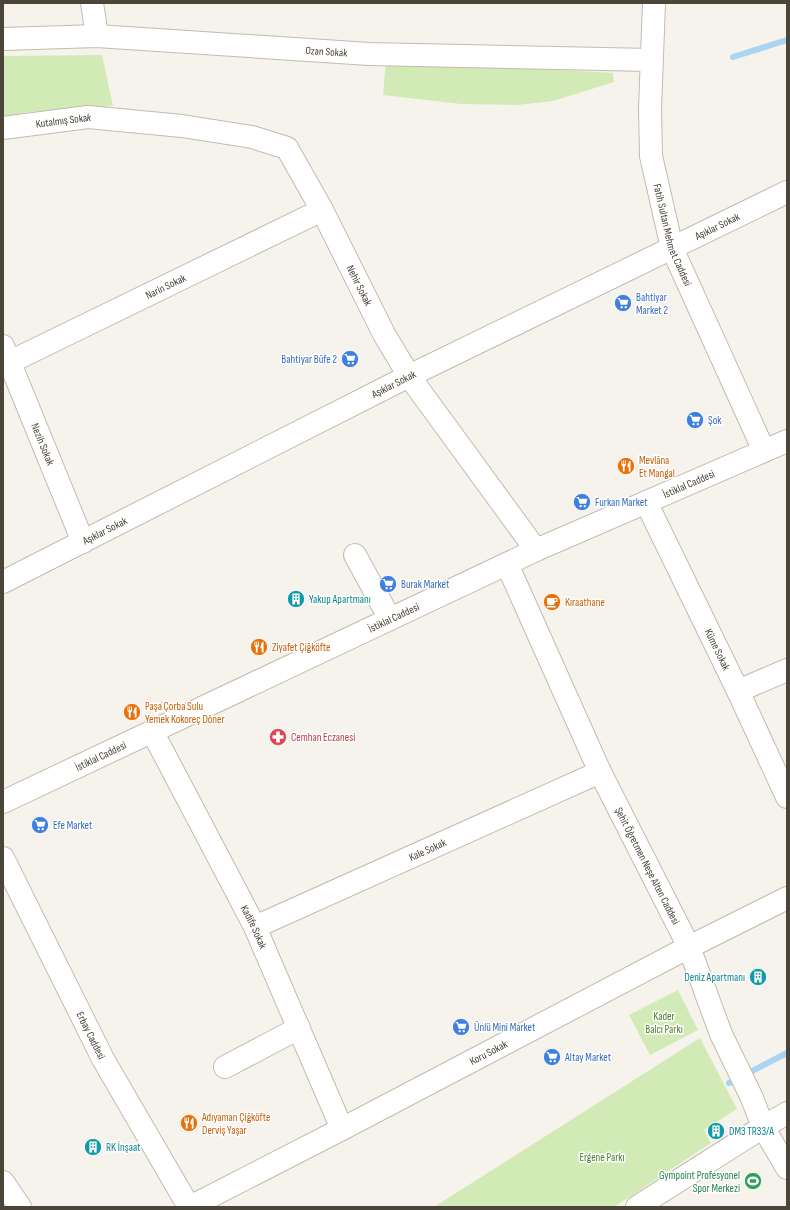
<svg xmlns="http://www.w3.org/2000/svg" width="790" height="1210" font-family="'Sofia Sans Condensed',sans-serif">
	<rect width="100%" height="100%" fill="#f6f3ec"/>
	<!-- green -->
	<path fill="#d2eab5" d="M102 55 113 106 28 112 3 117V56Z
		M386 60 613 73 614 82 553 101 518 105 461 104 383 95Z
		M678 990 698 1030 650 1055 629 1015Z
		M700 1038 737 1109 704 1130 711 1143 614 1207H434Z"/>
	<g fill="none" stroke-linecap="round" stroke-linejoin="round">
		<!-- stream -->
		<path stroke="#a9d4f2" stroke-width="6" d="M733 57 787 40
			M729 1083 787 1053"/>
		<defs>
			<g id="minor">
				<path d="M92 3 97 36"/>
				<path id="s1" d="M654 3 650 109 651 156 672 248 764 451"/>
				<path id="s2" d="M3 39 97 36 369 54 651 60"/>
				<path id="s3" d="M3 128 88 117 182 126 252 137 287 148 322 210 384 334 409 376 536 550"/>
				<path id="s4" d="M3 346 83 542"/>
				<path id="s5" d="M10 362 322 210"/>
				<path id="s6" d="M646 502 738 691 787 797"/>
				<path d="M355 555 390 619"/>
				<path id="s7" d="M507 564 600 772 689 947 721 1034 752 1098 763 1127 787 1168"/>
				<path id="s8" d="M3 582 409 376 787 192"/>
				<path d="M738 691 787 670"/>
				<path id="s9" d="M152 731 255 927 342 1129"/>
				<path id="s10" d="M3 802 536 550 787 441"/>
				<path id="s11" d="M3 858 103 1059 189 1207"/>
				<path id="s12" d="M255 927 600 772"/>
				<path d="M225 1067 299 1028"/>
				<path d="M3 1182 20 1207"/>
				<path id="s13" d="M190 1207 342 1129 689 947 787 898"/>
				<path d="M637 1207 763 1127 787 1113"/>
			</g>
		</defs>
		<!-- minor casing -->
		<use href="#minor" stroke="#c2bbae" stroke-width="24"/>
		<!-- minor -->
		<use href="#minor" stroke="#fff" stroke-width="22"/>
	</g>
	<!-- icons -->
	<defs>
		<symbol id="supermarket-disc" viewBox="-11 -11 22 22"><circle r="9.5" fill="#3f7fe0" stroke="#fff"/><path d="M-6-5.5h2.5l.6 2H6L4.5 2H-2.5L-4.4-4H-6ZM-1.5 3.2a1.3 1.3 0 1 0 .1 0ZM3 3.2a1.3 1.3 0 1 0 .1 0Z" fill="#fff"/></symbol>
		<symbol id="restaurant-disc" viewBox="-11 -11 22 22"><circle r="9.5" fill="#e8710a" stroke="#fff"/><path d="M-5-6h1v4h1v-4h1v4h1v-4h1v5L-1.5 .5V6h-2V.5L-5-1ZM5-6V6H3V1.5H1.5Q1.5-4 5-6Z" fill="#fff"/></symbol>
		<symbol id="building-disc" viewBox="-11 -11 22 22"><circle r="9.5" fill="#0f9aa8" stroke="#fff"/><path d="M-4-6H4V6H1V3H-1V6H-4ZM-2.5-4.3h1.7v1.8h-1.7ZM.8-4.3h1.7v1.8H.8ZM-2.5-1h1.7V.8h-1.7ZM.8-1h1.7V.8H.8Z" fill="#fff"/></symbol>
		<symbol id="cafe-disc" viewBox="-11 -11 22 22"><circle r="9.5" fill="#e8710a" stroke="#fff"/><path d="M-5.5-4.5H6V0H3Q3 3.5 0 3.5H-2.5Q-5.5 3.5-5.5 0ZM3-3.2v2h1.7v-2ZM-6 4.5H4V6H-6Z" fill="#fff"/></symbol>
		<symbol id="pharmacy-disc" viewBox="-11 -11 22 22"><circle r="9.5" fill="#e0444e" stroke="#fff"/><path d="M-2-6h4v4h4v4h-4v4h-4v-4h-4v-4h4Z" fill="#fff"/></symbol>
		<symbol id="stadium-disc" viewBox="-11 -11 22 22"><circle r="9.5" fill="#2e9e5b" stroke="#fff"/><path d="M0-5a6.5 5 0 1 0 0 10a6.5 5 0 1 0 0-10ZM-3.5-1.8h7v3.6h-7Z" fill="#fff"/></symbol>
	</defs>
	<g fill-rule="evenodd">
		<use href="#supermarket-disc" x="613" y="293" width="20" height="20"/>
		<use href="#supermarket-disc" x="340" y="349" width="20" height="20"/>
		<use href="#supermarket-disc" x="685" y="410" width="20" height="20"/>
		<use href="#restaurant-disc" x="616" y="456" width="20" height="20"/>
		<use href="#supermarket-disc" x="572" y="492" width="20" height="20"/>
		<use href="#supermarket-disc" x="378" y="574" width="20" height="20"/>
		<use href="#building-disc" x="286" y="589" width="20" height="20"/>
		<use href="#cafe-disc" x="542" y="592" width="20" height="20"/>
		<use href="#restaurant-disc" x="249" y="637" width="20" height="20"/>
		<use href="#restaurant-disc" x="122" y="702" width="20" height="20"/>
		<use href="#pharmacy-disc" x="268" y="727" width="20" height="20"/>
		<use href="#supermarket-disc" x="30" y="815" width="20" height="20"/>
		<use href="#building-disc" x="748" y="967" width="20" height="20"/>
		<use href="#supermarket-disc" x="451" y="1017" width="20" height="20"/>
		<use href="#supermarket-disc" x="542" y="1047" width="20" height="20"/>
		<use href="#restaurant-disc" x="179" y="1113" width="20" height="20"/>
		<use href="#building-disc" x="706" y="1121" width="20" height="20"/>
		<use href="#building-disc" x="83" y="1137" width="20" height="20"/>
		<use href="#stadium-disc" x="743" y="1171" width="20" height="20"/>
	</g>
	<g text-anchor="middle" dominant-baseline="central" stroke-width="3" stroke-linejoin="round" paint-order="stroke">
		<!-- street labels -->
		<g font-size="11" fill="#4b4439" stroke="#fff">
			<text stroke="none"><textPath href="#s2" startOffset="324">Ozan Sokak</textPath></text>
			<text stroke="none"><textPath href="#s3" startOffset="61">Kutalmış Sokak</textPath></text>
			<text stroke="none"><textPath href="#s8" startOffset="798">Aşıklar Sokak</textPath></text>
			<text stroke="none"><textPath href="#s1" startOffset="235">Fatih Sultan Mehmet Caddesi</textPath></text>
			<text stroke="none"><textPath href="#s3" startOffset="443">Nehir Sokak</textPath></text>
			<text stroke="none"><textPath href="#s5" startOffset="173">Narin Sokak</textPath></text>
			<text stroke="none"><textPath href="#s8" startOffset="438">Aşıklar Sokak</textPath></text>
			<text stroke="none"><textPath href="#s4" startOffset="106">Nezih Sokak</textPath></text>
			<text stroke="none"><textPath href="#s10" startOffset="756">İstiklal Caddesi</textPath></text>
			<text stroke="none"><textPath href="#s8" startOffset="114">Aşıklar Sokak</textPath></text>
			<text stroke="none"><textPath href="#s10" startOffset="432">İstiklal Caddesi</textPath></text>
			<text stroke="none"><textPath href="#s6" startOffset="164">Küme Sokak</textPath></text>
			<text stroke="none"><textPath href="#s10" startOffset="108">İstiklal Caddesi</textPath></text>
			<text stroke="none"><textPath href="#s12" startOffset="189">Kale Sokak</textPath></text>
			<text stroke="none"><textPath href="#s7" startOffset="333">Şehit Öğretmen Neşe Alten Caddesi</textPath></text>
			<text stroke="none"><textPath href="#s9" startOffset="221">Kadife Sokak</textPath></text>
			<text stroke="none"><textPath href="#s11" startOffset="198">Erbay Caddesi</textPath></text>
			<text stroke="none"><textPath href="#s13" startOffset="336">Koru Sokak</textPath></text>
		</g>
		<!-- shop labels -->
		<g font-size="11" fill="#366cbe" stroke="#fff" text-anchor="start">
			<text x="636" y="297">Bahtiyar<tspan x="636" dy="13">Market 2</tspan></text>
			<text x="337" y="359" text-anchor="end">Bahtiyar Büfe 2</text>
			<text x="708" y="420">Şok</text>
			<text x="595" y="502">Furkan Market</text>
			<text x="401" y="584">Burak Market</text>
			<text x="53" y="825">Efe Market</text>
			<text x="474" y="1027">Ünlü Mini Market</text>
			<text x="565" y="1057">Altay Market</text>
		</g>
		<!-- food labels -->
		<g font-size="11" fill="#c56008" stroke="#fff" text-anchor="start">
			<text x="639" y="460">Mevlâna<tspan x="639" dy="13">Et Mangal</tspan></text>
			<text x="565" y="602">Kıraathane</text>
			<text x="272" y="647">Ziyafet Çiğköfte</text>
			<text x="145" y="706">Paşa Çorba Sulu<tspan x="145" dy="13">Yemek Kokoreç Döner</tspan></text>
			<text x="202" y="1117">Adıyaman Çiğköfte<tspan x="202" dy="13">Derviş Yaşar</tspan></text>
		</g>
		<!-- culture labels -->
		<g font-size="11" fill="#0d838f" stroke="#fff" text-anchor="start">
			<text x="309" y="599">Yakup Apartmanı</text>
			<text x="745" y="977" text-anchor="end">Deniz Apartmanı</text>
			<text x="729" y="1131">DM3 TR33/A</text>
			<text x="106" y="1147">RK İnşaat</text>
		</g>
		<!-- health labels -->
		<g font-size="11" fill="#be3a42" stroke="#fff" text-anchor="start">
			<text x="291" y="737">Cemhan Eczanesi</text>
		</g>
		<!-- park labels -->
		<g font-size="11" fill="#4a7f2a" stroke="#fff">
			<text x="664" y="1016">Kader<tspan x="664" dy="13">Balcı Parkı</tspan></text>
			<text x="602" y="1157">Ergene Parkı</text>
		</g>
		<!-- leisure labels -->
		<g font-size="11" fill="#27864d" stroke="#fff" text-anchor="end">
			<text x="740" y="1175">Gympoint Profesyonel<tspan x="740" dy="13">Spor Merkezi</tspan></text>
		</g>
	</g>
	<!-- border -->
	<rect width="790" height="1210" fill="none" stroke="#4b4439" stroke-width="8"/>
</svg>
